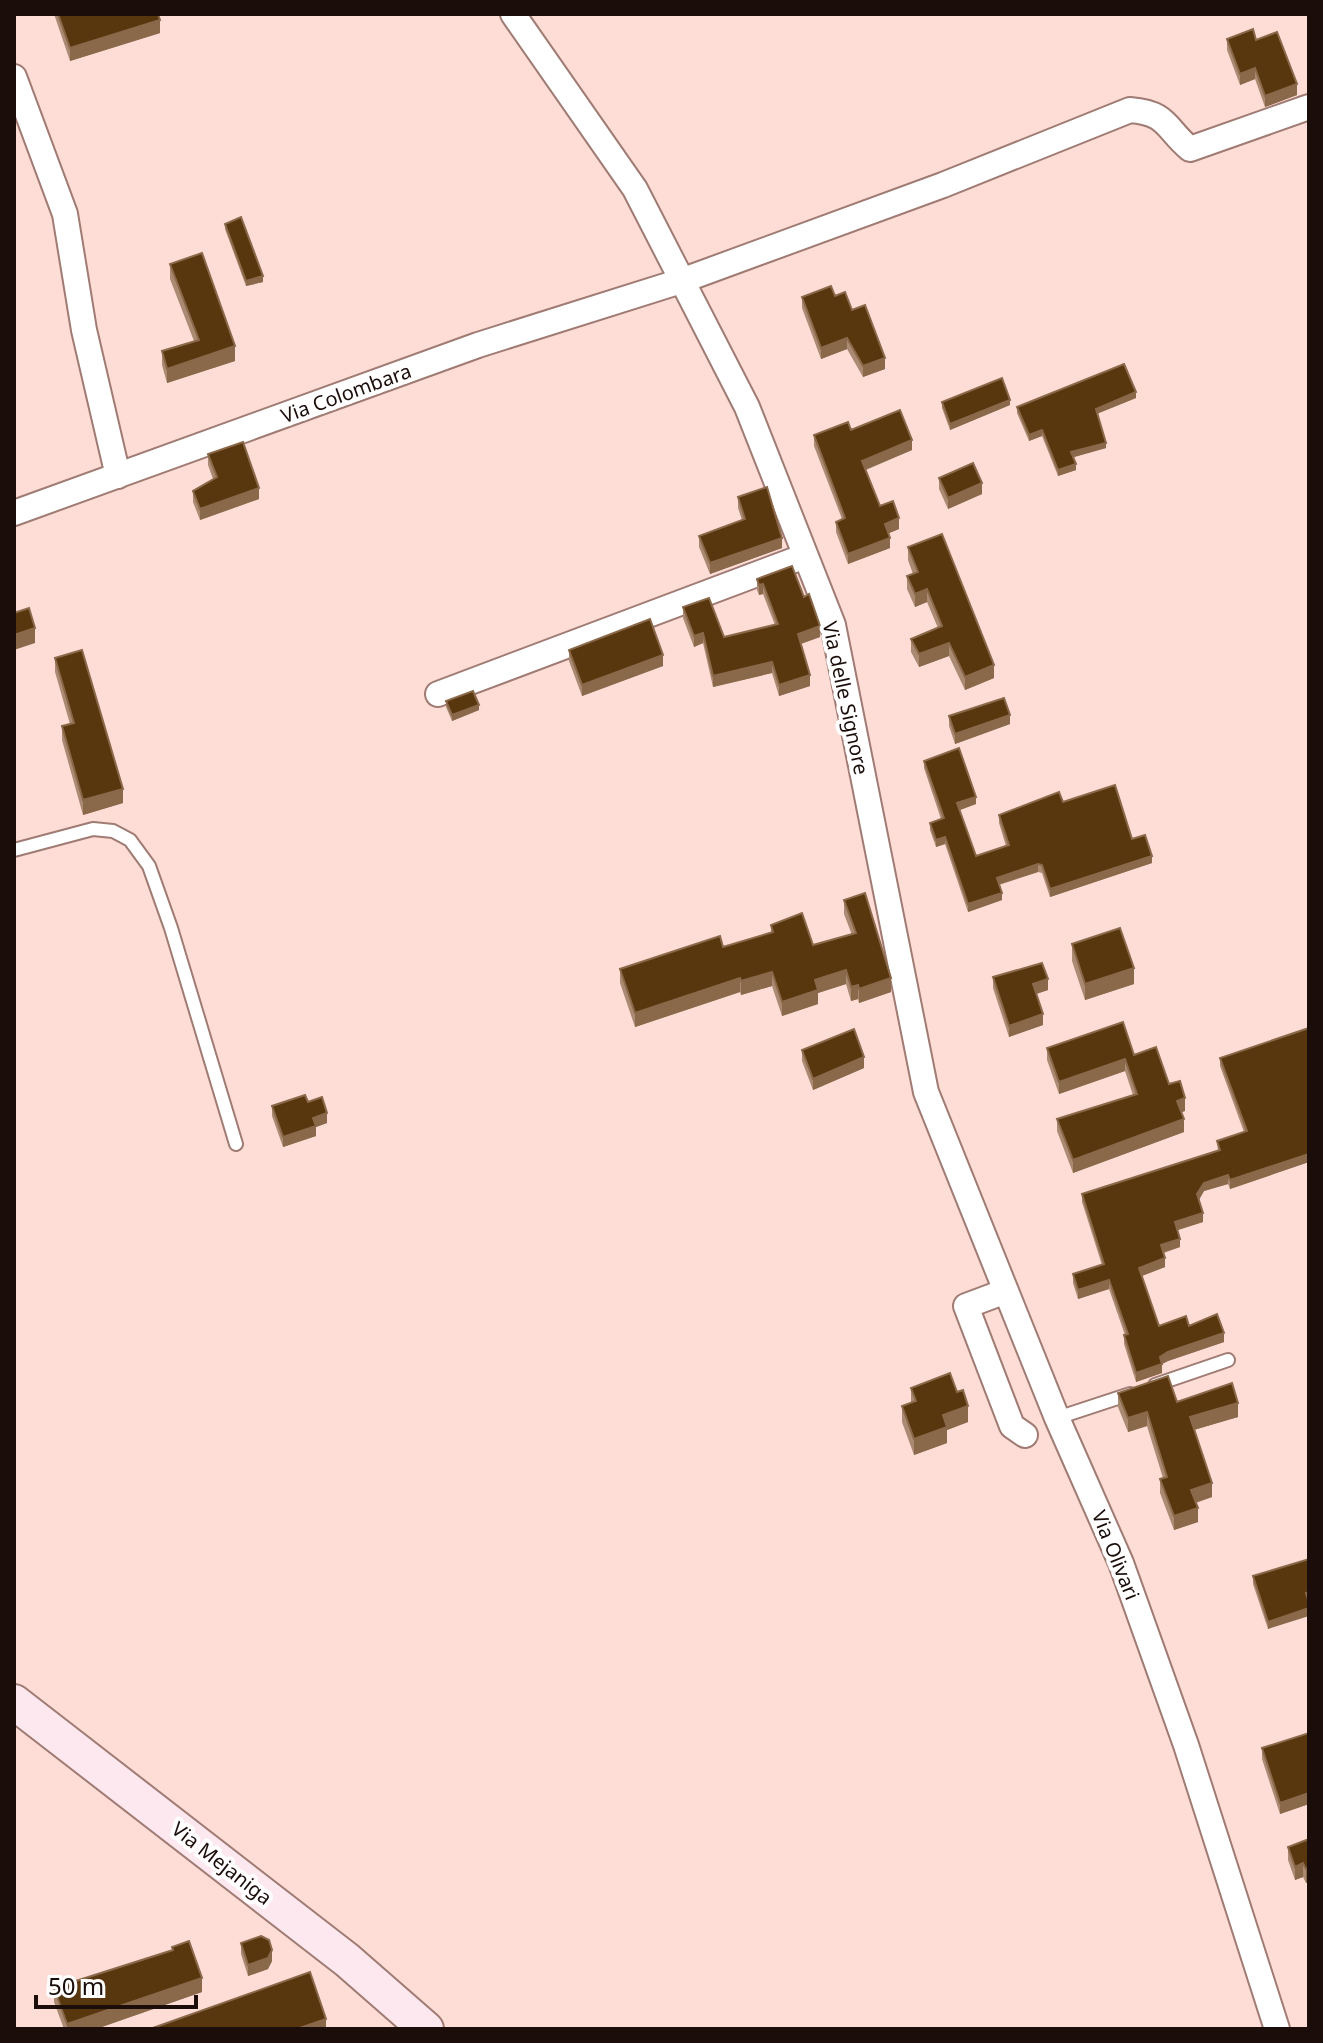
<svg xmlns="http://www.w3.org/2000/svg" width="1323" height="2043" font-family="'Noto Sans',sans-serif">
	<rect width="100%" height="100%" fill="#fdddd6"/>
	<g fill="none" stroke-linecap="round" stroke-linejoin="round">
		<defs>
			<path id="service" d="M14 850 93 829 113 831 130 840 149 866 171 928 236 1144
				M1155 1385 1228 1360
				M1057 1418 1130 1394"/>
			<path id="minor" d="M513 14 635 189 747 407 833 625 926 1092 1057 1418 1121 1563 1186 1745 1277 2029
				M14 77 65 214 84 330 118 476
				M14 513 478 345 681 281 943 185 1130 110C1168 113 1165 128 1190 149L1309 107
				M438 694 805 556
				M1006 1291 966 1306 1012 1426 1025 1435"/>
			<path id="secondary" d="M14 1702 347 1960 426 2029"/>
		</defs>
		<!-- service casing -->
		<use href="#service" stroke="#9f7b73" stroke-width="16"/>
		<!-- minor casing -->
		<use href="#minor" stroke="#9f7b73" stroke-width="28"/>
		<!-- secondary casing -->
		<use href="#secondary" stroke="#9f7b73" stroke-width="38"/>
		<!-- service -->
		<use href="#service" stroke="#fff" stroke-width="12"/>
		<!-- minor -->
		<use href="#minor" stroke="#fff" stroke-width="24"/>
		<!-- secondary -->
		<use href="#secondary" stroke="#fee8ef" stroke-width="34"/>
	</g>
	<!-- wall -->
	<path fill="#aa8a72" d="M54 14H158L160 33 70 61Z
		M1227 39 1256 40 1297 95 1265 107 1255 79 1240 85 1227 50Z
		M225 224 263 282 246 286 225 229Z
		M170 264 235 361 167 383 162 365V351L194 341 170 279Z
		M835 296 852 310 885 369 863 377 847 349 821 359 802 308V297Z
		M1136 398 1097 414 1106 448 1073 457 1076 470 1058 476 1042 436 1029 441 1017 413V407Z
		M942 402 1010 405 950 430 942 408Z
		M851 430 912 450 866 470 880 506 899 529 888 533 890 548 848 564 836 532V522L842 519 814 446V435Z
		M208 454 259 499 200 520 193 502V491L213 479 208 465Z
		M939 478 982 494 948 509 939 489Z
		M738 497 782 548 710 574 699 547V536L742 520 738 508Z
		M908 547 994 678 965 690 949 656 919 667 911 652V639L938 628 927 602 915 607 907 589V576L913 574 908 560Z
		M757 579 804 597 820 637 800 644 810 686 779 696 772 673 713 687 703 643 694 647 683 618V607L724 637 775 625 763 594 759 595 757 590Z
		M569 650 663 666 582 696 569 661Z
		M55 658 123 803 83 815 62 740V726L70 724 55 672Z
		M446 701 479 710 452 721 446 707Z
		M949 716 1010 724 955 744 949 726Z
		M924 761 976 804 960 810 976 856 1006 846 999 823V815L1063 802 1132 839 1152 863 1050 897 1042 873 1038 872 999 885 1002 900 968 912 945 844 936 847 930 830V823L941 819 924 768Z
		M844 900 891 992 859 1003 858 999 851 1001 846 984 818 993V1004L782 1016 772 986 741 995 740 992 635 1027 620 983V969L723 947 771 933V925L813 945 852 935 844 914Z
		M1072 944 1134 984 1085 1000 1072 961Z
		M993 977 1048 990 1036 994 1043 1025 1009 1037 993 988Z
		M1309 1028V1162L1230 1189 1228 1184 1204 1191 1199 1200 1203 1222 1177 1230 1180 1247 1164 1253 1165 1267 1142 1276 1159 1326H1189L1224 1342 1168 1361 1162 1364V1373L1136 1382 1124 1344V1335H1125L1109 1289 1078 1299 1073 1283V1274L1102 1265 1082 1202V1194L1218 1151 1217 1141 1244 1132 1220 1066V1058Z
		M1047 1048 1134 1055 1169 1084 1185 1111 1181 1112 1184 1132 1073 1173 1057 1131V1119L1133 1095 1125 1071 1059 1094 1047 1060Z
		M802 1050 864 1068 813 1090 802 1061Z
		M308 1102 327 1123 316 1127V1136L283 1147 272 1116V1106Z
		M911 1388 968 1422 947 1430V1443L914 1455 902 1422V1406L911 1403Z
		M1118 1393 1177 1402 1238 1417 1194 1430 1212 1497 1196 1503 1198 1522 1174 1530 1160 1493V1479L1163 1478 1147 1426 1128 1432 1118 1407Z
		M1253 1576 1308 1600 1268 1629 1253 1584Z
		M1309 1733V1804L1280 1814 1262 1759V1748Z
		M1309 1839V1882L1306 1883 1303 1877 1295 1880 1288 1860V1847Z
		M241 1943 272 1961 268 1969 248 1976 241 1954Z
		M172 1947 202 1992 96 2029H64L54 2002V1988L172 1950Z"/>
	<!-- shaded-wall -->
	<path fill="#8a684a" d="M160 20V33L70 61V48Z
		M1255 68V79L1240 85V74Z
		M1297 84V95L1265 107V96Z
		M263 276V282L246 286V281Z
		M847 338V349L821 359V348Z
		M235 346V361L167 383V369Z
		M885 358V369L863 377V366Z
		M1136 392V398L1096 414V409Z
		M1010 400V405L950 430V424Z
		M1042 430V436L1029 441V435Z
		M912 440V450L862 471V461Z
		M1106 443V448L1071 458V452Z
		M1076 464V470L1058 476V470Z
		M982 483V494L948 509V498Z
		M259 488V499L200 520V509Z
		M899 518V529L885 535V524Z
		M782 538V548L710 574V563Z
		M890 538V548L848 564V554Z
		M763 584V594L759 595V585Z
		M927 589V602L915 607V594Z
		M820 626V637L798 645V634Z
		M35 628V643L14 650V635Z
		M703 633V643L694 647V636Z
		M949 643V656L919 667V654Z
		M663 655V666L582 696V685Z
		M772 662V673L713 687V676Z
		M994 665V678L965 690V677Z
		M810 675V686L779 696V685Z
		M479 705V710L452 721V715Z
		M1010 715V724L955 744V734Z
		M123 789V803L83 815V800Z
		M976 797V804L957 811V803Z
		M945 837V844L936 847V840Z
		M1152 856V863L1050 897V889Z
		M1038 864V872L997 885V878Z
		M1002 893V900L968 912V904Z
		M1134 968V984L1085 1000V984Z
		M846 970V984L818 993V1004L782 1016V1002L815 980Z
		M772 972V986L741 995V981Z
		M740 978V992L635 1027V1013Z
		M891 978V992L859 1003V989Z
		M1048 979V990L1033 995V984Z
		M858 985V999L851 1001V987Z
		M1043 1014V1025L1009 1037V1026Z
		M864 1057V1068L813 1090V1079Z
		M1125 1059V1071L1059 1094V1082Z
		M1185 1098V1111L1177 1114V1101Z
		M327 1113V1123L316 1127V1136L283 1147V1137L313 1118Z
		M1184 1119V1132L1073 1173V1160Z
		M1309 1154V1162L1230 1189V1180Z
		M1228 1175V1184L1204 1191 1197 1203V1194L1204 1183Z
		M1203 1213V1222L1175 1231V1222Z
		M1180 1239V1247L1161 1253V1245Z
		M1165 1258V1267L1139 1277V1268Z
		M1109 1280V1289L1078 1299V1290Z
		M1224 1333V1342L1168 1361 1162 1364V1373L1136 1382V1373L1160 1357 1168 1352Z
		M1238 1403V1417L1190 1431V1417Z
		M968 1406V1422L947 1430V1443L914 1455V1439L943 1415Z
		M1147 1412V1426L1128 1432V1418Z
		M1212 1483V1497L1191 1504V1490Z
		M1198 1508V1522L1174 1530V1516Z
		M1309 1608V1616L1268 1629V1622Z
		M1309 1793V1804L1280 1814V1803Z
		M1303 1863V1877L1295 1880V1867Z
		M1309 1868V1882L1306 1883V1869Z
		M272 1950V1961L268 1969 248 1976V1965Z
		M202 1978V1992L96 2029H67V2024Z
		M326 2019V2029H297Z"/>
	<!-- building -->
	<path fill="#58360e" stroke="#8a684a" stroke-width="2" d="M58 14H158L160 20 70 48Z
		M1253 29 1256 40 1277 32 1297 84 1265 96 1255 68 1240 74 1227 39Z
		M241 217 263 276 246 281 225 224Z
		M202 253 235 346 167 369 162 351 199 340 170 264Z
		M831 286 835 296 845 292 852 310 865 305 885 358 863 366 847 338 821 348 802 297Z
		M1124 364 1136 392 1096 409 1106 443 1071 452 1076 464 1058 470 1042 430 1029 435 1017 407Z
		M1002 378 1010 400 950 424 942 402Z
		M900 410 912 440 862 461 880 506 893 501 899 518 885 524 890 538 848 554 836 522 845 518 814 435 848 422 851 430Z
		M243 442 259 488 200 509 193 491 217 477 208 454Z
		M973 463 982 483 948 498 939 478Z
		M767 487 782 538 710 563 699 536 745 519 738 497Z
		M942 534 994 665 965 677 949 643 919 654 911 639 942 626 927 589 915 594 907 576 918 572 908 547Z
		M792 566 804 597 809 594 820 626 798 634 810 675 779 685 772 662 713 676 703 633 694 636 683 607 709 598 724 637 778 624 763 584 759 585 757 579Z
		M29 608 35 628 14 635V613Z
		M650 619 663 655 582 685 569 650Z
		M82 650 123 789 83 800 62 726 74 723 55 658Z
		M473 691 479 705 452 715 446 701Z
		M1004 698 1010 715 955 734 949 716Z
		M959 748 976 797 957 803 976 856 1009 845 999 815 1059 792 1063 802 1115 785 1132 839 1145 835 1152 856 1050 889 1042 865 1038 864 997 878 1002 893 968 904 945 837 936 840 930 823 944 818 924 761Z
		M865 893 891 978 859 989 858 985 851 987 846 970 815 980 818 990 782 1002 772 972 741 981 740 978 635 1013 620 969 720 936 723 947 773 932 771 925 802 913 813 945 856 933 844 900Z
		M1120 928 1134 968 1085 984 1072 944Z
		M1042 963 1048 979 1033 984 1043 1014 1009 1026 993 977Z
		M1123 1022 1134 1055 1156 1047 1169 1084 1180 1081 1185 1098 1177 1101 1184 1119 1073 1160 1057 1119 1137 1094 1125 1059 1059 1082 1047 1048Z
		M1309 1028V1154L1230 1180 1228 1175 1204 1183 1197 1194 1203 1213 1175 1222 1180 1239 1161 1245 1165 1258 1139 1268 1159 1326 1186 1316 1189 1326 1217 1314 1224 1333 1168 1352 1160 1357 1162 1364 1136 1373 1124 1335 1128 1334 1109 1280 1078 1290 1073 1274 1104 1264 1082 1194 1220 1150 1217 1141 1247 1131 1220 1058Z
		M854 1029 864 1057 813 1079 802 1050Z
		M305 1095 308 1102 322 1097 327 1113 313 1118 316 1126 283 1137 272 1106Z
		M950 1373 957 1392 963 1390 968 1406 943 1415 947 1427 914 1439 902 1406 916 1401 911 1388Z
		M1168 1376 1177 1402 1232 1383 1238 1403 1190 1417 1212 1483 1191 1490 1198 1508 1174 1516 1160 1479 1167 1477 1147 1412 1128 1418 1118 1393Z
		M1309 1559V1592L1306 1593 1309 1603V1608L1268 1622 1253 1576Z
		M1309 1733V1793L1280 1803 1262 1748Z
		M1309 1839V1868L1306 1869 1303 1863 1295 1867 1288 1847Z
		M261 1936 269 1940 272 1950 268 1958 248 1965 241 1943Z
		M189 1941 202 1978 67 2024 54 1988 173 1950 172 1947Z
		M310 1972 326 2019 297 2029H150Z"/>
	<g text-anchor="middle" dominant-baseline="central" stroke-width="8" stroke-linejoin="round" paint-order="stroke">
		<!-- street labels -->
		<g font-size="20" fill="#1a0d0a" stroke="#fff">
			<text transform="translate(346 393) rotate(-20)">Via Colombara</text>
			<text transform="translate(846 698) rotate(78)">Via delle Signore</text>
			<text transform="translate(1116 1555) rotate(68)">Via Olivari</text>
			<text transform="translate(222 1863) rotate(38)">Via Mejaniga</text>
		</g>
	</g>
	<!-- border -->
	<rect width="1323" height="2043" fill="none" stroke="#1a0d0a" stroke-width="32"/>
	<!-- scale -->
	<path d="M36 1995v12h160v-12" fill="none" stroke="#1a0d0a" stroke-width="4"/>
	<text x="48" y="1995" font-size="24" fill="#1a0d0a" stroke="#ffffff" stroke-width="6" paint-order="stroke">50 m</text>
</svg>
